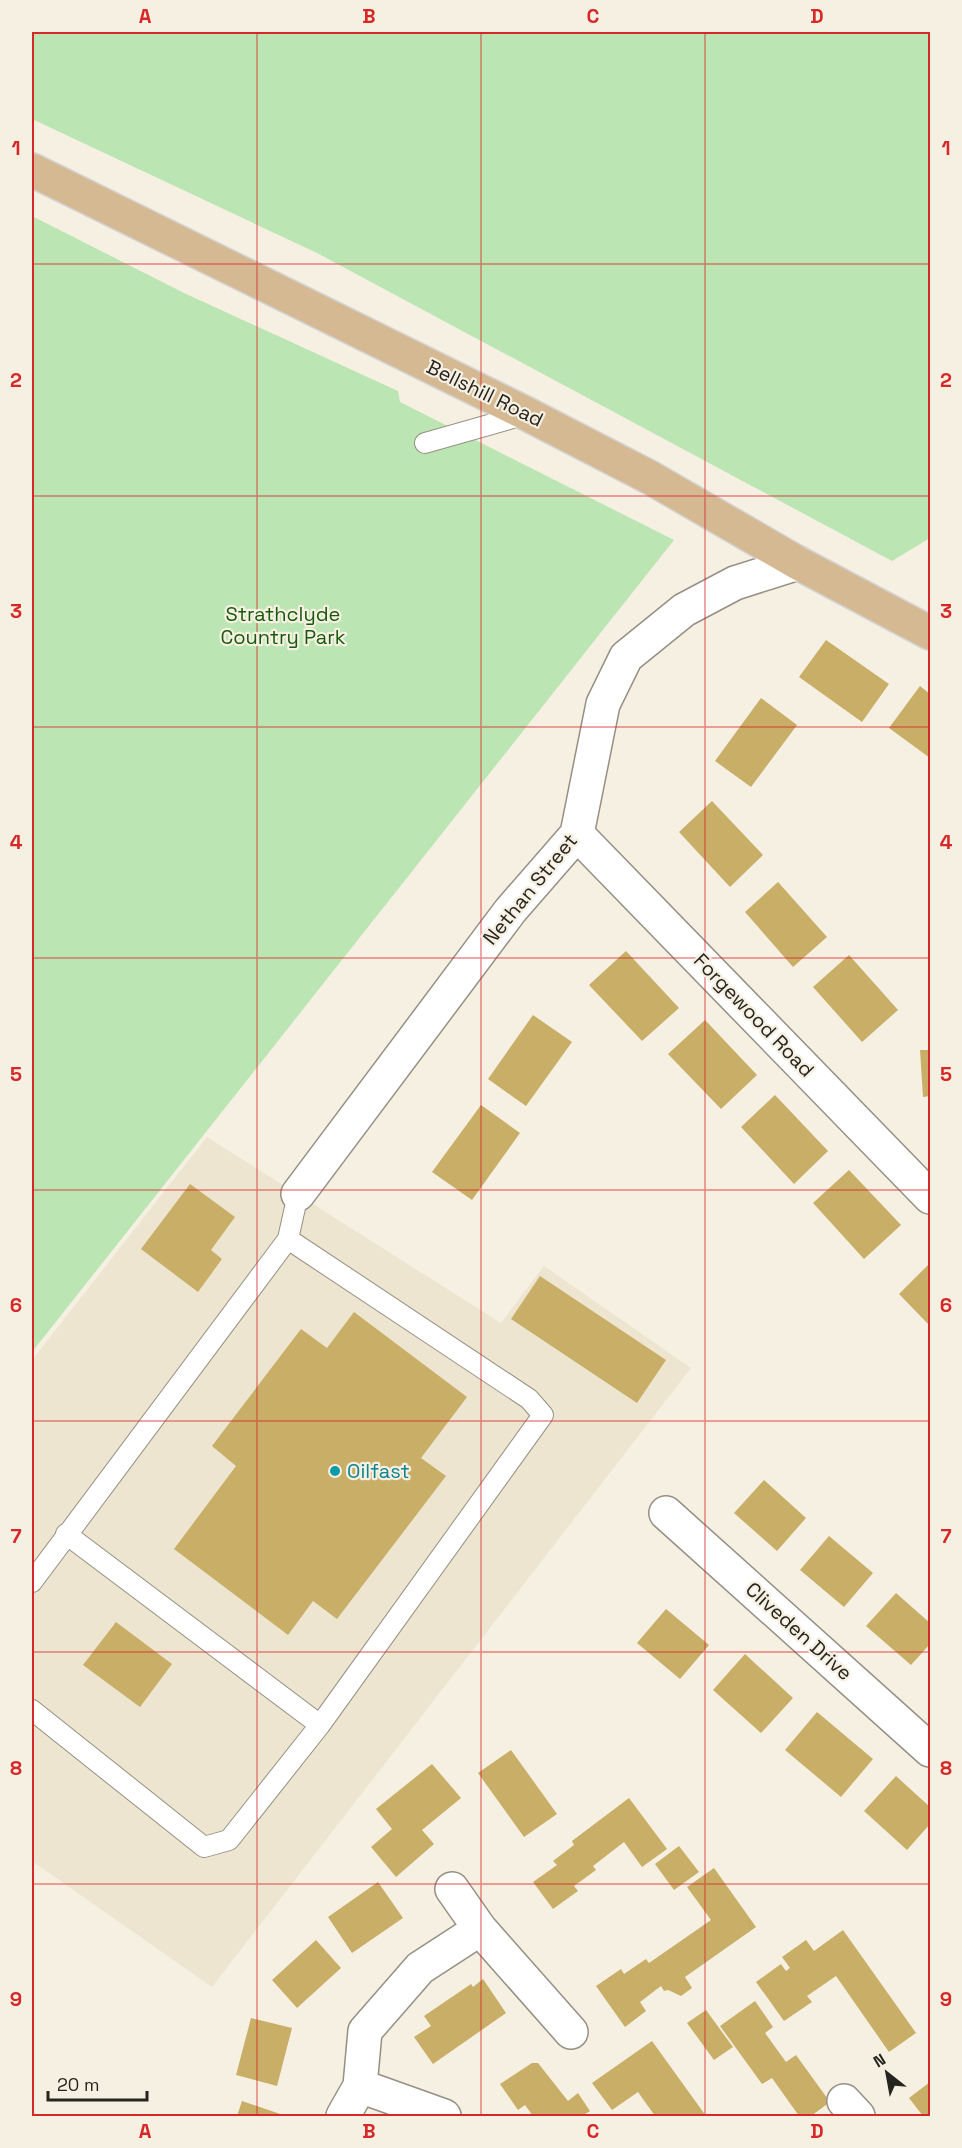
<svg xmlns="http://www.w3.org/2000/svg" width="962" height="2148" font-family="'Space Grotesk',sans-serif">
	<rect width="100%" height="100%" fill="#f6f0e2"/>
	<!-- built -->
	<path fill="#ede5d0" d="M207 1137 501 1323 544 1266 691 1368 212 1987 32 1861V1360Z"/>
	<!-- green -->
	<path fill="#bbe5b3" d="M32 32H930V538L892 561 317 253 32 119Z
		M32 216 184 293 398 391 400 402 674 540 32 1352Z"/>
	<!-- building -->
	<path fill="#c8ae66" d="M826 640 889 684 862 722 799 677Z
		M920 686 930 694V758L889 728Z
		M761 698 797 725 751 787 715 761Z
		M712 801 763 855 730 887 679 832Z
		M778 882 827 937 793 967 745 912Z
		M626 951 679 1008 642 1041 589 985Z
		M849 955 898 1010 862 1042 813 987Z
		M533 1015 572 1042 526 1106 488 1079Z
		M705 1020 757 1075 721 1109 668 1054Z
		M920 1050H930V1096L923 1097Z
		M775 1095 828 1151 794 1184 741 1127Z
		M481 1105 520 1133 472 1200 432 1172Z
		M849 1170 901 1225 864 1259 813 1203Z
		M190 1184 235 1217 211 1250 222 1259 198 1292 141 1249Z
		M930 1263V1326L899 1294Z
		M540 1276 666 1360 637 1403 511 1319Z
		M354 1312 467 1397 421 1458 446 1476 337 1619 313 1601 288 1635 174 1549 236 1466 212 1446 301 1329 327 1348Z
		M764 1480 806 1518 777 1551 734 1513Z
		M829 1536 873 1573 844 1607 800 1570Z
		M896 1593 930 1623V1644L911 1665 866 1626Z
		M666 1609 709 1645 680 1679 637 1643Z
		M116 1622 172 1664 140 1707 83 1665Z
		M745 1654 793 1698 761 1733 713 1690Z
		M817 1712 873 1759 841 1797 785 1750Z
		M511 1750 557 1814 524 1837 478 1773Z
		M432 1764 461 1798 422 1830 434 1844 396 1877 371 1847 392 1829 376 1809Z
		M896 1776 930 1807V1824L907 1850 864 1811Z
		M629 1798 667 1849 642 1867 624 1842 593 1866 596 1870 574 1886 578 1891 553 1909 533 1882 557 1865 553 1861 574 1845 572 1841Z
		M679 1846 699 1872 674 1890 655 1864Z
		M714 1868 756 1927 685 1977 692 1988 681 1996 668 1990 664 1991 661 1986 640 2002 646 2011 625 2027 596 1986 621 1969 624 1974 646 1959 649 1963 711 1920 687 1887Z
		M378 1882 403 1918 352 1953 328 1917Z
		M843 1930 916 2033 889 2052 836 1976 807 1996 812 2002 784 2021 756 1982 781 1964 786 1971 790 1968 782 1957 806 1940 814 1951Z
		M316 1940 341 1968 297 2008 272 1980Z
		M483 1979 506 2013 433 2064 414 2037 431 2026 424 2016 471 1984 473 1987Z
		M755 2001 773 2027 765 2033 786 2062 796 2055 830 2102 811 2116H799L772 2078 762 2084 720 2026Z
		M706 2010 733 2047 714 2060 687 2023Z
		M251 2018 292 2028 277 2086 236 2075Z
		M652 2041 706 2116H655L638 2092 612 2110 592 2083Z
		M532 2063H538L568 2101 578 2093 590 2111 582 2116H533L525 2105 518 2110 500 2084Z
		M930 2082V2116H923L909 2098Z
		M242 2101 283 2115 282 2116H237Z"/>
	<g fill="none" stroke-linecap="round" stroke-linejoin="round">
		<defs>
			<path id="service" d="M425 443 527 414
				M66 1534 320 1725
				M32 1582 288 1239 298 1194
				M32 1710 204 1847 229 1840 320 1725 543 1415 529 1399 288 1239"/>
			<path id="minor" d="M577 834 930 1197
				M298 1194 510 911 577 834 603 704 626 657 684 610 735 583 798 563
				M666 1513 930 1750
				M452 1889 480 1929
				M360 2086 444 2116
				M844 2101 858 2116
				M343 2116 360 2086 365 2031 420 1968 480 1929 571 2032"/>
			<path id="primary" d="M32 170 527 414 651 478 798 563 930 633"/>
		</defs>
		<!-- service casing -->
		<use href="#service" stroke="#959083" stroke-width="22"/>
		<!-- minor casing -->
		<use href="#minor" stroke="#959083" stroke-width="36"/>
		<!-- primary casing -->
		<use href="#primary" stroke="#d4d3d2" stroke-width="36"/>
		<!-- service -->
		<use href="#service" stroke="#fff" stroke-width="20"/>
		<!-- minor -->
		<use href="#minor" stroke="#fff" stroke-width="33"/>
		<!-- primary -->
		<use href="#primary" stroke="#d5b993" stroke-width="33"/>
	</g>
	<!-- grid -->
	<path fill="none" stroke="#d62828" stroke-width="1.5" stroke-opacity="0.55" d="M257 32V2116M481 32V2116M705 32V2116M32 264H930M32 496H930M32 727H930M32 958H930M32 1190H930M32 1421H930M32 1652H930M32 1884H930"/>
	<!-- markers -->
	<circle fill="#0f9aa8" stroke="#f6f0e2" stroke-width="2" cx="335" cy="1471" r="6"/>
	<g text-anchor="middle" dominant-baseline="central" stroke-width="4.5" stroke-linejoin="round" paint-order="stroke">
		<!-- street labels -->
		<g font-size="20" fill="#26241f" stroke="#f6f0e2">
			<text transform="translate(485 393) rotate(26)">Bellshill Road</text>
			<text transform="translate(530 889) rotate(-51)">Nethan Street</text>
			<text transform="translate(754 1015) rotate(46)">Forgewood Road</text>
			<text transform="translate(799 1631) rotate(42)">Cliveden Drive</text>
		</g>
		<!-- park labels -->
		<g font-size="20" fill="#185a0c" stroke="#f6f0e2">
			<text x="283" y="614">Strathclyde<tspan x="283" dy="23">Country Park</tspan></text>
		</g>
		<!-- culture labels -->
		<g font-size="20" fill="#0d838f" stroke="#f6f0e2" text-anchor="start">
			<text x="347" y="1471">Oilfast</text>
		</g>
	</g>
	<!-- border -->
	<rect width="962" height="2148" fill="none" stroke="#f6f0e2" stroke-width="66"/>
	<!-- north arrow -->
	<g transform="translate(887 2073) rotate(329)" stroke="#f6f0e2" stroke-width="4.5" paint-order="stroke">
	<path d="M0-4.5L10 22L0 15L-10 22Z" fill="#26241f"/>
	<text y="-9" font-size="16" font-weight="bold" text-anchor="middle" fill="#26241f">N</text>
	</g>
	<!-- scale -->
	<path d="M48 2091v9h99v-9" fill="none" stroke="#26241f" stroke-width="3"/>
	<text x="57" y="2091" font-size="18" fill="#26241f" stroke="#f6f0e2" stroke-width="4.5" paint-order="stroke">20 m</text>
	<rect x="33" y="33" width="896" height="2082" fill="none" stroke="#d62828" stroke-width="2"/>
	<g font-size="20" text-anchor="middle" font-weight="bold" fill="#d62828">
		<text x="145" y="23">A</text>
		<text x="369" y="23">B</text>
		<text x="593" y="23">C</text>
		<text x="817" y="23">D</text>
		<text x="16" y="155">1</text>
		<text x="946" y="155">1</text>
		<text x="16" y="387">2</text>
		<text x="946" y="387">2</text>
		<text x="16" y="618">3</text>
		<text x="946" y="618">3</text>
		<text x="16" y="849">4</text>
		<text x="946" y="849">4</text>
		<text x="16" y="1081">5</text>
		<text x="946" y="1081">5</text>
		<text x="16" y="1312">6</text>
		<text x="946" y="1312">6</text>
		<text x="16" y="1543">7</text>
		<text x="946" y="1543">7</text>
		<text x="16" y="1775">8</text>
		<text x="946" y="1775">8</text>
		<text x="16" y="2006">9</text>
		<text x="946" y="2006">9</text>
		<text x="145" y="2138">A</text>
		<text x="369" y="2138">B</text>
		<text x="593" y="2138">C</text>
		<text x="817" y="2138">D</text>
	</g>
</svg>
